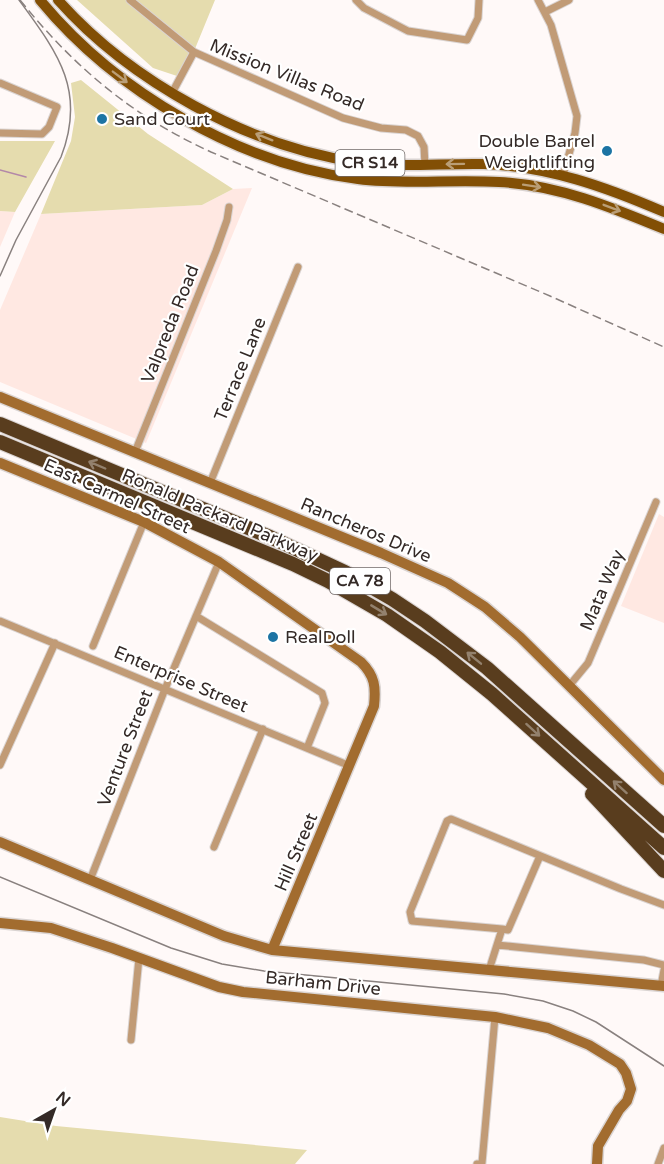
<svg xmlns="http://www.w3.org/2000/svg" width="664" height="1164" font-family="'Varela Round',sans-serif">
	<rect width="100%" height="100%" fill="#fff9f8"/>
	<!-- built -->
	<path fill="#ffe8e2" d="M252 188 146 443 0 382V310L41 214 202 205 233 189Z
		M0 211 15 212 0 247Z
		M659 514 664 517V623L621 606Z"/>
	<!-- green -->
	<path fill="#e5dcae" d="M77 0H215L183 78 153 68Z
		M81 80 148 134 233 189 202 205 41 214 71 141 75 117 71 83Z
		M0 141H55L15 212 0 211Z
		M0 1117 56 1126 307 1150 295 1164H0Z"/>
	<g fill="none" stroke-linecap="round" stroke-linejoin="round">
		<!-- stream -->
		<path stroke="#b388a8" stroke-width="1.5" d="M0 170 26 177"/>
		<defs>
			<path id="street" d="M130 0 194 52
				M356 0 364 8 408 31 467 40 478 18 479 0
				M538 0 551 25 577 116 575 133 563 175
				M545 12 569 0
				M0 83 57 107 49 127 42 134 0 133
				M172 93 194 52 343 118 381 128 406 130 418 136 424 147 425 165
				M135 452 216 251 227 220 229 207
				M210 483 298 267
				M196 616 322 693 325 703 307 748
				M0 621 350 766
				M93 646 144 522
				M569 686 588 663 656 502
				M0 765 55 643
				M214 847 263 729
				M90 880 165 689 219 562
				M502 929 508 930 540 856
				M497 945 644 960 664 965
				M489 970 502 929 412 921 410 912 447 821 451 819 621 889 664 905
				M661 986 664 970
				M131 1040 139 958
				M477 1164 482 1163 495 1017
				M658 1164 664 1148"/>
			<path id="secondary" d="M0 397 381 553 448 583 485 607 520 637 664 780
				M0 463 144 522 219 562 361 662C375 676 376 687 374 706L272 950
				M0 842 224 936 272 950 664 986
				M0 923 51 928 112 948 219 987 243 992 495 1017 548 1028 589 1045 620 1064 626 1073 631 1089 627 1101 619 1110 598 1146 597 1164"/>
			<path id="primary" d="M40 0C116 92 239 164 358 179 405 185 452 179 499 182 558 185 611 207 664 229
				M58 0C130 81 249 147 357 162 399 168 442 163 484 164 548 166 606 187 664 212"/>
			<path id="highway" d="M0 424 270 537 345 572 392 599 425 621 487 668 664 826
				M0 442 293 564 328 581 387 615 440 652 492 694 664 848
				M592 794 664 871"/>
		</defs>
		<!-- street casing -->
		<use href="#street" stroke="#dad4d2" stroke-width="9"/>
		<!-- secondary casing -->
		<use href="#secondary" stroke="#dad4d2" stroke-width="13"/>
		<!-- primary casing -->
		<use href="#primary" stroke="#dad4d2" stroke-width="13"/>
		<!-- highway casing -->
		<use href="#highway" stroke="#dad4d2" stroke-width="16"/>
		<!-- street -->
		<use href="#street" stroke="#c19b76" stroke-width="7"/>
		<!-- secondary -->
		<use href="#secondary" stroke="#a26c2f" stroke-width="10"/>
		<!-- primary -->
		<use href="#primary" stroke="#824f05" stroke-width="10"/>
		<!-- highway -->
		<use href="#highway" stroke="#593d1e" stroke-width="14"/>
		<!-- tram -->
		<path stroke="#89817f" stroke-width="1.5" d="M0 276 16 240 61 157C87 90 57 52 19 0
			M0 877 171 948 222 964 264 971 504 994 543 1001 573 1011 596 1022 664 1066"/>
		<!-- rail -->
		<path stroke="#89817f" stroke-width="1.5" stroke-dasharray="9 4.5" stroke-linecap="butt" d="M20 0C74 67 132 116 211 152L550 296 664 347"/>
	</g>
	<!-- one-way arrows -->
	<defs><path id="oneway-shaft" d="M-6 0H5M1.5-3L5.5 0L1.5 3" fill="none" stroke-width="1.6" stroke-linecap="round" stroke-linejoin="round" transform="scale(1.5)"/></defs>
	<g stroke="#ba9e76">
		<use href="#oneway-shaft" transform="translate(120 77) rotate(37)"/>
		<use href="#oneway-shaft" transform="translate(264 137) rotate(-158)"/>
		<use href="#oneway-shaft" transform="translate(455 164) rotate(179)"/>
		<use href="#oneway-shaft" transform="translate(532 186) rotate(9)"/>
		<use href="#oneway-shaft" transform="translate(612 208) rotate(21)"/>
	</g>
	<g stroke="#93816d">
		<use href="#oneway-shaft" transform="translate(97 465) rotate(-157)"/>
		<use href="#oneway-shaft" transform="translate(379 610) rotate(31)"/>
		<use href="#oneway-shaft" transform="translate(474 658) rotate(-141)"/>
		<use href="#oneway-shaft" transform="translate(533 730) rotate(42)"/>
		<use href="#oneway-shaft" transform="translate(620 787) rotate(-138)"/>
	</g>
	<!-- markers -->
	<g fill="#1c74a4" stroke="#fff" stroke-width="2">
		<circle cx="102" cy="119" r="6"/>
		<circle cx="607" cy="151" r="6"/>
		<circle cx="273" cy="637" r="6"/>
	</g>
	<g text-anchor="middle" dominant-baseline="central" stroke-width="4.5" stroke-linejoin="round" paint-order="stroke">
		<!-- shield labels -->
		<g fill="#fff" stroke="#716a68" stroke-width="1.5">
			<rect x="335.5" y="150" width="69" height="26" rx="4.5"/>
			<rect x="330" y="568" width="60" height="26" rx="4.5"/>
		</g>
		<g font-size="16" font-weight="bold" fill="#342a27">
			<text x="370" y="163">CR S14</text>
			<text x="360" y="581">CA 78</text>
		</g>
		<!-- street labels -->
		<g font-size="18" fill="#342a27" stroke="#fff">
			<text transform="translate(287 75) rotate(22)">Mission Villas Road</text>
			<text transform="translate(170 324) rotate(-68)">Valpreda Road</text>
			<text transform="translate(240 369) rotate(-68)">Terrace Lane</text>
			<text transform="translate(117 496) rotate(24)">East Carmel Street</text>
			<text transform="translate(220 515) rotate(23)">Ronald Packard Parkway</text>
			<text transform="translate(366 530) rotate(23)">Rancheros Drive</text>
			<text transform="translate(602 590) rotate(-67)">Mata Way</text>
			<text transform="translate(181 679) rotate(23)">Enterprise Street</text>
			<text transform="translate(125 748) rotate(-69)">Venture Street</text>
			<text transform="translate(296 852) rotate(-67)">Hill Street</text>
			<text transform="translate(323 983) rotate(6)">Barham Drive</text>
		</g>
		<!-- poi labels -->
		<g font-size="18" fill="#342a27" stroke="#fff" text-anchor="start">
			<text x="114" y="119">Sand Court</text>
			<text x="595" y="141" text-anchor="end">Double Barrel<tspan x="595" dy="21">Weightlifting</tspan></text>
			<text x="285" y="637">RealDoll</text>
		</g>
	</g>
	<!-- north arrow -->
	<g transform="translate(54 1110) rotate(40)" stroke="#ffffff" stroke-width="4.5" paint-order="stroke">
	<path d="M0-4.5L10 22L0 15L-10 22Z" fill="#342a27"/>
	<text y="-9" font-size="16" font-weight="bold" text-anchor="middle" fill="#342a27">N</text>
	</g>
</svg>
